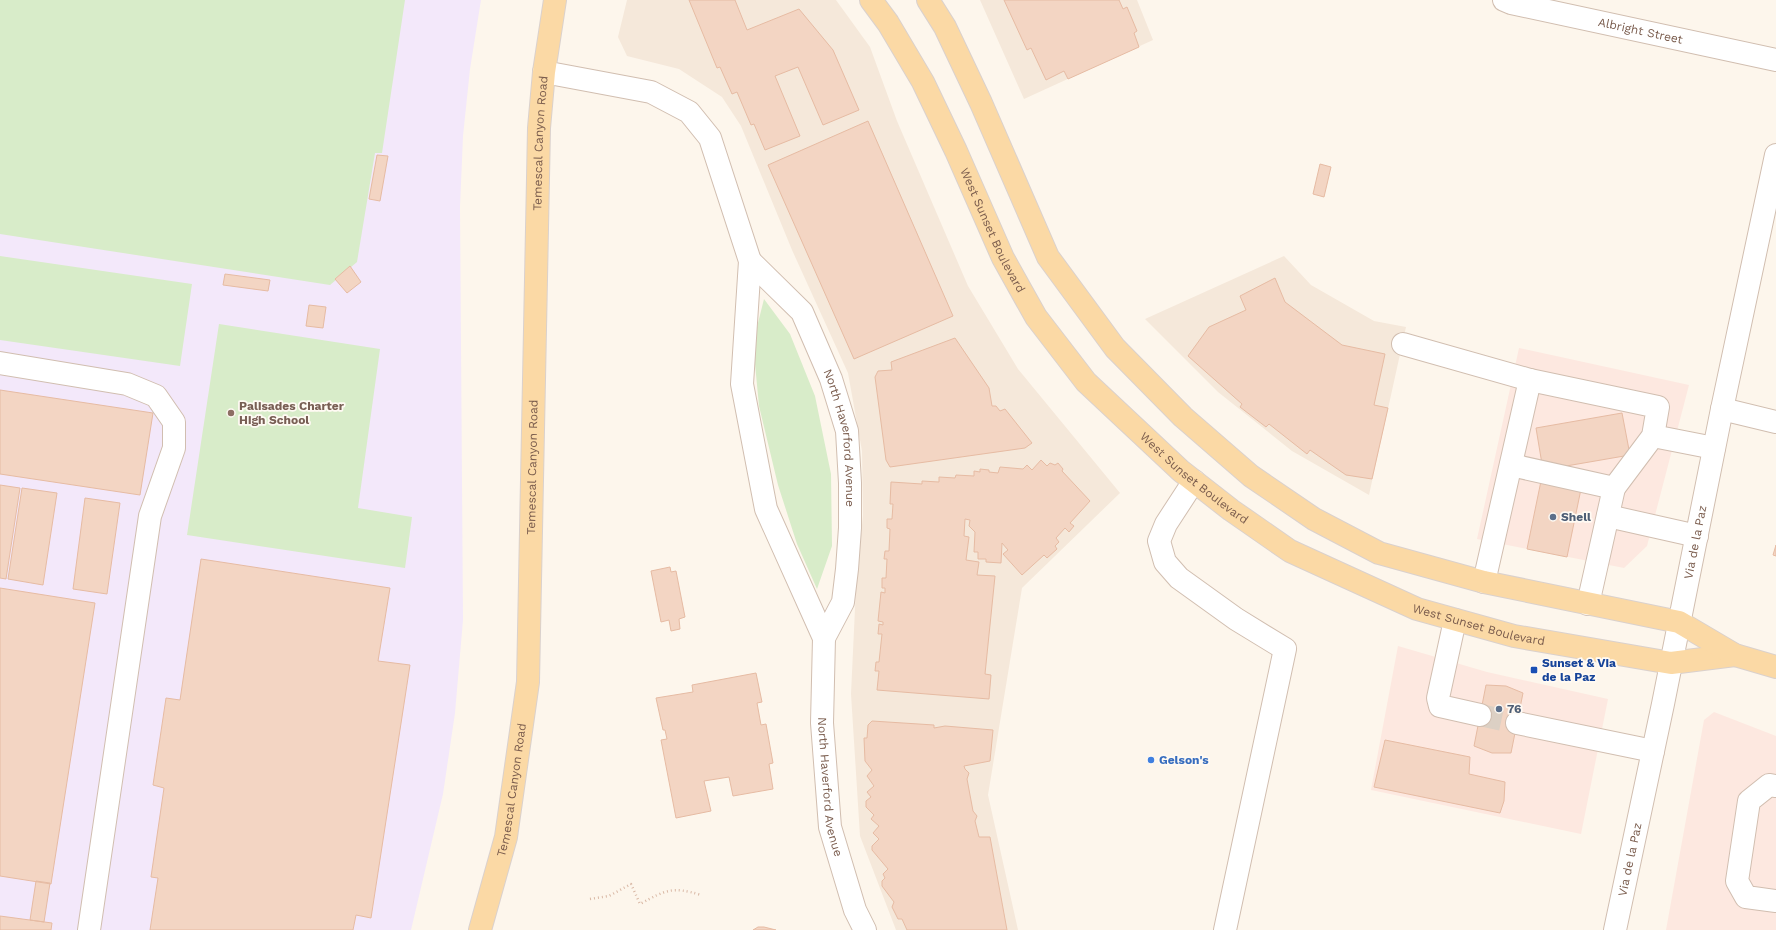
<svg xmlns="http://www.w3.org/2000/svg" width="1776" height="930" font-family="'Work Sans',sans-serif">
	<rect width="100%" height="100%" fill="#fdf6ec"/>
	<!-- residential -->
	<path fill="#f5e8da" d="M627 0H836L870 47 897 121 968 286 1018 369 1120 493 1022 588 988 795 1018 930H896L860 836 851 694 856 587 863 515 862 451 848 373 792 250 741 126 722 97 679 69 627 56 618 37Z
		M980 0H1137L1153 40 1024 99Z
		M1284 256 1311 285 1374 321 1406 327 1369 495 1292 451 1218 392 1145 319Z"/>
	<!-- commercial -->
	<path fill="#fde8e0" d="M1519 348 1689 385 1647 546 1624 568 1477 539Z
		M1398 646 1487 672 1608 699 1581 834 1371 790Z
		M1714 712 1776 736V930H1666L1704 720Z"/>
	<!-- education -->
	<path fill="#f3e8fa" d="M0 0H481L470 69 463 136 460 207 463 620 455 713 443 794 411 930H0Z"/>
	<!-- green -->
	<path fill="#d8ecc9" d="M0 0H405L382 153H375L357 262 330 285 0 234Z
		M0 256 192 284 180 366 0 340Z
		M764 299 790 334 815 396 831 474 832 546 817 589 797 544 778 485 759 406 753 343Z
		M219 324 380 349 358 508 412 517 405 568 187 535Z"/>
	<!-- building -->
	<path fill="#f3d5c3" stroke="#e6bba3" d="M689 0H735L747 30 799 9 833 50 859 110 823 125 798 67 775 76 800 136 765 150 754 124 751 125 737 92 732 94 720 67 717 68Z
		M1004 0H1119L1123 9 1127 7 1137 31 1134 33 1139 47 1068 79 1064 71 1046 80 1031 48 1027 50Z
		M868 121 953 316 854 359 768 165Z
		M377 155 388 156 380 201 369 199Z
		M1320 164 1331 167 1324 197 1313 194Z
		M350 266 361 282 347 293 335 279Z
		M225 274 270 280 268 291 223 285Z
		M1275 278 1285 302 1342 345 1385 354 1374 405 1388 408 1372 479 1346 475 1310 450 1307 454 1269 424 1266 427 1240 407 1242 404 1188 356 1209 327 1246 310 1240 296Z
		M309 305 326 307 323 328 306 326Z
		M955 338 989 388 992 406H996L1000 411 1005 409 1032 443 1025 448 890 467 886 460 875 377 878 371 892 370 891 362Z
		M0 390 153 413 140 495 0 474Z
		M1622 413 1630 455 1543 470 1536 428Z
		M1041 460 1047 466 1050 463 1055 465 1058 463 1063 469 1062 471 1090 501 1070 523 1074 526 1069 532 1065 528 1056 538 1059 542 1055 546 1057 549 1047 558 1044 555 1022 575 1003 554 1008 550 1002 543 1001 563 986 562V559H978V552H974L975 532 969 526 970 520 965 519 964 536 969 537 966 560 979 562 977 575 995 576 985 674 991 675 989 699 877 690 879 671H875L876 662H879L882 634H878L879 624 883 625V622L878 621 881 592 885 593V588H882V578H886L887 559H884L885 551H889L890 529 887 528V519H892L893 504H890L891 482 922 484V481L939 482V477L955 478 956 475 974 476V471L980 472V469L989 470V472L998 473 1000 467 1023 469 1027 465 1032 470Z
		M1541 481 1581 489 1567 557 1527 549Z
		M0 485 20 488 6 579 0 578Z
		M22 488 57 493 43 585 8 579Z
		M85 498 120 503 107 594 73 589Z
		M1776 545V556L1773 555Z
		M201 559 390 588 378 661 410 665 371 918 356 915 353 930H150L158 878 151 877 164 788 153 785 166 698 180 700Z
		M670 567 671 572 676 571 685 617 679 619 680 629 671 631 669 620 661 622 651 571Z
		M0 588 95 603 51 884 0 876Z
		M756 673 762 702 757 703 761 725 766 724 773 763 769 764 773 789 733 796 729 777 704 781 711 811 676 818 661 740 667 739 665 730H663L656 698 693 692 692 685Z
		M1486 685 1506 686 1523 693 1511 753H1492L1474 746Z
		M872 721 934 725V728L945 726 993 730 990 761 964 766 965 769 969 773 967 779 973 811 977 816 975 821 979 837H990L1007 930H907L902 919H898L892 907 894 902 882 886V881L885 878 883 874 888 869 872 850V846L879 839 873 833 879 826 871 819 874 815 866 807V801L871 797 867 792 874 786 867 776 872 770 865 761 864 738H867L868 725Z
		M1385 740 1470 757 1469 774 1505 782 1504 801 1500 813 1374 787Z
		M36 881 50 883 44 922 30 920Z
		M0 916 52 923 51 930H0Z
		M758 927H764L776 930H753Z"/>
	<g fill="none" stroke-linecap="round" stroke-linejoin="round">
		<!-- minor-tunnel -->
		<path stroke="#dcd0c4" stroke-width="22" stroke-dasharray="22 11" stroke-linecap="butt" d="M1480 715 1517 723"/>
		<defs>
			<g id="minor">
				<path id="s1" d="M1504 0 1511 3 1776 60"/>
				<path id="s2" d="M544 72 651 92 689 112 710 138 750 261 742 384 766 509 824 638 822 723 830 827 855 910 865 930"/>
				<path id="s3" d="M750 261 802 312 831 379 847 431 850 483V528L847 569 843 602 824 638"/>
				<path d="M1403 344 1530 380 1658 407 1653 436 1614 488"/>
				<path d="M0 363 127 384 156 396 174 422V448L150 516 89 930"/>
				<path d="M1722 409 1776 422"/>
				<path d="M1653 436 1714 448"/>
				<path d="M1511 465 1614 488 1588 604"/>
				<path d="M1194 481 1166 524 1159 541 1165 562 1179 578 1236 619 1285 649 1225 930"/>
				<path d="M1608 516 1697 536"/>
				<path d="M1484 582 1530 380"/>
				<path d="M1455 620 1438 698 1440 706 1480 715"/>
				<path d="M1517 723 1653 751"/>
				<path d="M1776 786 1769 785 1749 801 1737 881 1746 897 1776 901"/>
				<path id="s4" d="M1615 930 1663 704 1722 409 1776 155"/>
			</g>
			<g id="major">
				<path id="s5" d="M871 0 888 23 923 82 956 151 1003 258 1036 317 1086 382 1181 471 1231 510 1290 551 1417 609 1514 636 1671 663 1735 655"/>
				<path d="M928 0 945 27 981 103 1048 257 1115 348 1183 417 1251 476 1314 519 1379 553 1484 582 1679 622 1735 655 1776 667"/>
				<path id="s6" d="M480 930 506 837 528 682 539 128 544 72 555 0"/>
			</g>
		</defs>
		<!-- minor casing -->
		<use href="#minor" stroke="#d1beb0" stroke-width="24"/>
		<!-- major casing -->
		<use href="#major" stroke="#dad1cd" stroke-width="24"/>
		<!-- path -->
		<path stroke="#d9b8a5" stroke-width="2.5" stroke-dasharray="1 3" stroke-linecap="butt" d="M590 899 609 896 631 884 640 904C666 890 672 886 701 895"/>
		<!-- minor -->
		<use href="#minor" stroke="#fff" stroke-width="22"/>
		<!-- major -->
		<use href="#major" stroke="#fbd9a5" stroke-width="22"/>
	</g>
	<!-- markers -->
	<circle fill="#8d6e63" stroke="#fffaf3" stroke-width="1.5" cx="231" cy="413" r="4"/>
	<g fill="#5c6f8a" stroke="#fffaf3" stroke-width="1.5">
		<circle cx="1553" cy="517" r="4"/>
		<circle cx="1499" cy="709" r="4"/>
	</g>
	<rect fill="#1a4fb4" stroke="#fffaf3" stroke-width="1.5" x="1530" y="666" width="8" height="8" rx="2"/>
	<circle fill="#3f7fe0" stroke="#fffaf3" stroke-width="1.5" cx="1151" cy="760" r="4"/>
	<g text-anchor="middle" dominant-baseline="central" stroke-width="3.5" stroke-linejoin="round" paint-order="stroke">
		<!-- street labels -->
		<g font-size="12" fill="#7a5c4d" stroke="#fffaf3">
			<text stroke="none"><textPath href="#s1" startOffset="140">Albright Street</textPath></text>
			<text stroke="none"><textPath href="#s6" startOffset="792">Temescal Canyon Road</textPath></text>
			<text stroke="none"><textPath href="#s5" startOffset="261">West Sunset Boulevard</textPath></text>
			<text stroke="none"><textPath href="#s3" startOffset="206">North Haverford Avenue</textPath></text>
			<text stroke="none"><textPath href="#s6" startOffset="468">Temescal Canyon Road</textPath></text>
			<text stroke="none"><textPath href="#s5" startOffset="585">West Sunset Boulevard</textPath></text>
			<text stroke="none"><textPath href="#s4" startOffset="396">Via de la Paz</textPath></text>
			<text stroke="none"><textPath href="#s5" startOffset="909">West Sunset Boulevard</textPath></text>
			<text stroke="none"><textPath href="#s2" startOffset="856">North Haverford Avenue</textPath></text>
			<text stroke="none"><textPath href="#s6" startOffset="144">Temescal Canyon Road</textPath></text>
			<text stroke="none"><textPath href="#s4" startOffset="72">Via de la Paz</textPath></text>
		</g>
		<!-- education labels -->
		<g font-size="12" font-weight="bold" fill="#785e54" stroke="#fffaf3" text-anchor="start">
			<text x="239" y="406">Palisades Charter<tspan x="239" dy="14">High School</tspan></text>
		</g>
		<!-- service labels -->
		<g font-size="12" font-weight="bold" fill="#4e5e75" stroke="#fffaf3" text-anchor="start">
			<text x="1561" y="517">Shell</text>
			<text x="1507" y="709">76</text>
		</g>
		<!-- transit labels -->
		<g font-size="12" font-weight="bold" fill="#164399" stroke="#fffaf3" text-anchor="start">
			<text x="1542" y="663">Sunset &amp; Via<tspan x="1542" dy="14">de la Paz</tspan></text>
		</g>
		<!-- shop labels -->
		<g font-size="12" font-weight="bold" fill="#366cbe" stroke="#fffaf3" text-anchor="start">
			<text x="1159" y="760">Gelson's</text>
		</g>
	</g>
</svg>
